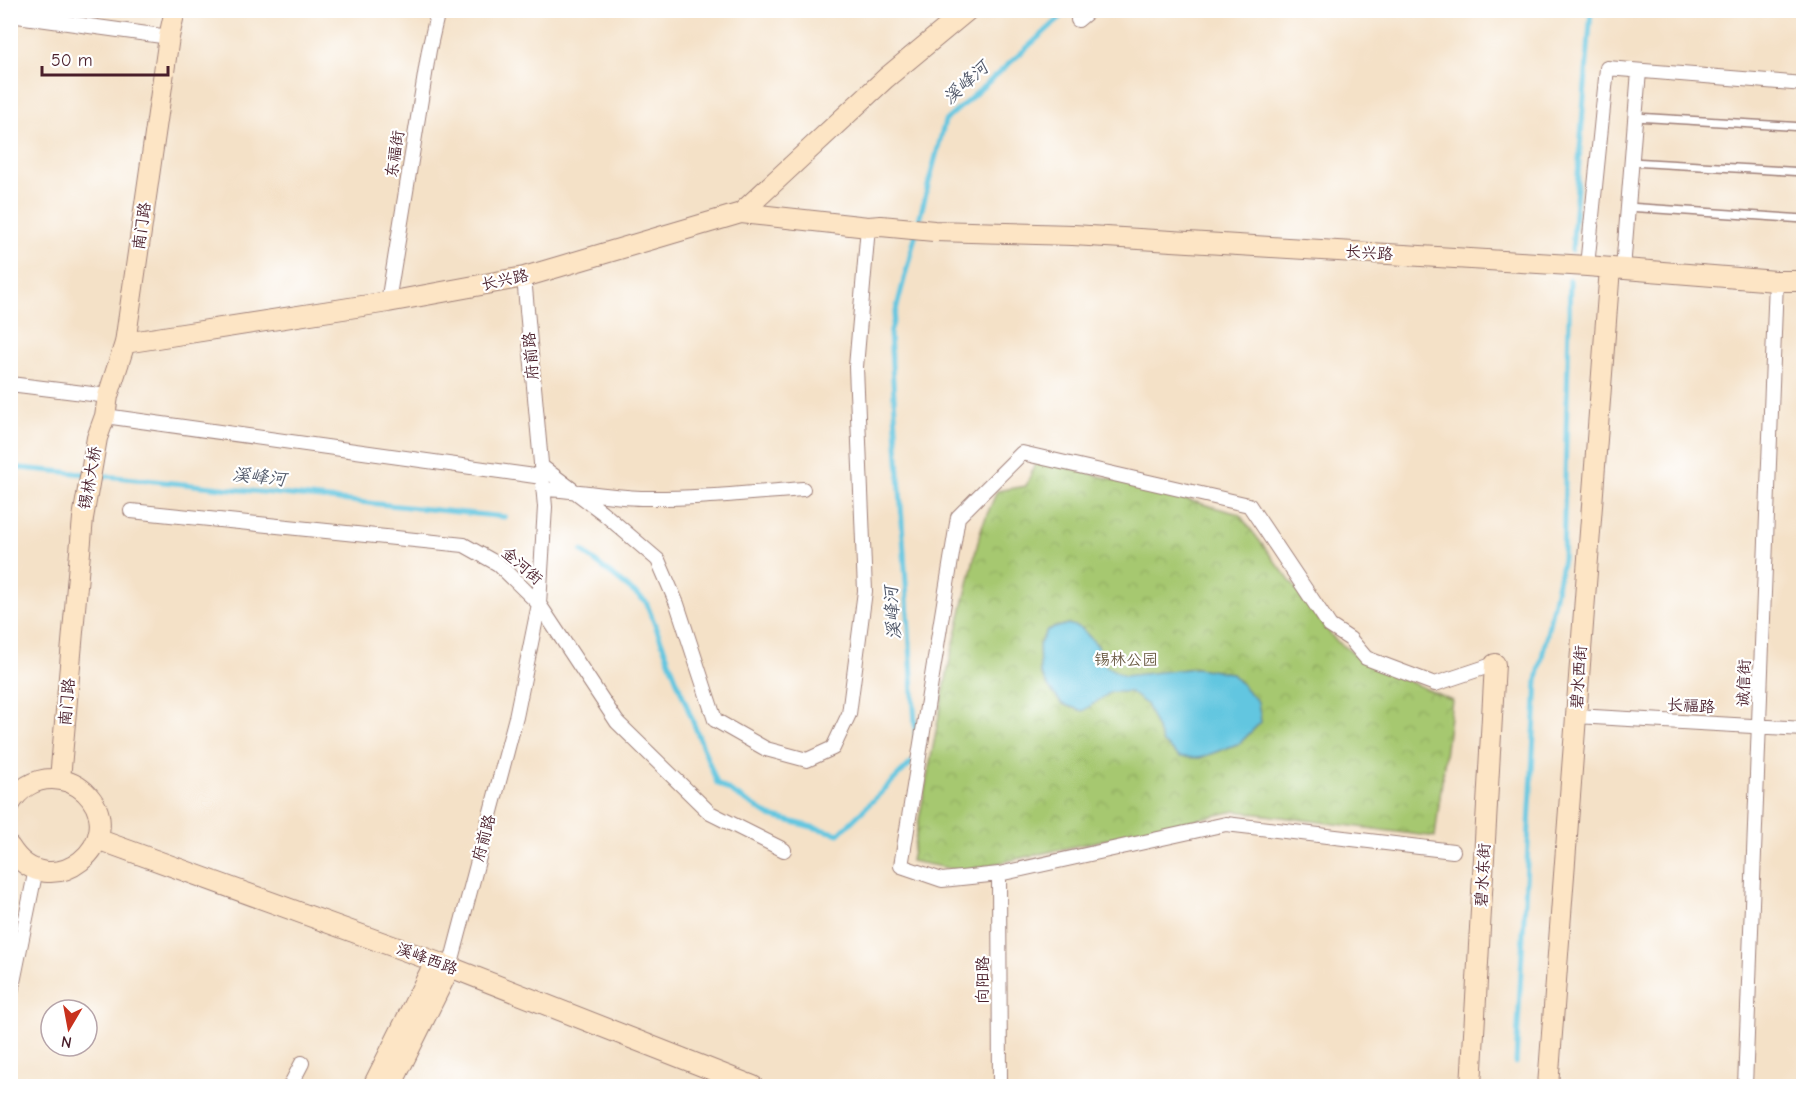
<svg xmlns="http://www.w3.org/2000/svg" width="1814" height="1097" font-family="'Comic Neue','LXGW WenKai TC',sans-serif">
	<defs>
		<pattern id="park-crowns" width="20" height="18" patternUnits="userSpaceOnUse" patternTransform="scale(1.5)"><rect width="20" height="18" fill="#a6c870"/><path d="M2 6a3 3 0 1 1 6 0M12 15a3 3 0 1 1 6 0" fill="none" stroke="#90ab61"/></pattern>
	</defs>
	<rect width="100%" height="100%" fill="#fff"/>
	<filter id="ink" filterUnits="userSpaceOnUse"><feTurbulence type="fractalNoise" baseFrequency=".0167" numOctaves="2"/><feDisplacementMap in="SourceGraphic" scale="12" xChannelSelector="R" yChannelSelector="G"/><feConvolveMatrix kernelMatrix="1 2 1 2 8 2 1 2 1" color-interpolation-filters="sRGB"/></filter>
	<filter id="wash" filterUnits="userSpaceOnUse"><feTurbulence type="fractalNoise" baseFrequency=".008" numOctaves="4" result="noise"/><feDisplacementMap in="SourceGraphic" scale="24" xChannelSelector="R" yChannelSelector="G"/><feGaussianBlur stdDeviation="1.35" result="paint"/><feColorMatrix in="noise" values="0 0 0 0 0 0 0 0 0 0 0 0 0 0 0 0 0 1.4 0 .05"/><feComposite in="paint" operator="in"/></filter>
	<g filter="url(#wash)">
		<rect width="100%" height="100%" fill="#f4e1c7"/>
		<!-- park -->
		<path fill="url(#park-crowns)" stroke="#78744e" stroke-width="1.5" d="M1037 459 1239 514 1335 640 1373 666 1452 700 1435 837 1235 811 962 871 911 861 949 664 981 529 997 491 1026 486Z"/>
		<!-- water -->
		<path fill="#62c6e0" stroke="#567286" stroke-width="1.5" d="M1068 624 1081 628 1098 646 1106 666 1124 676 1196 668 1231 673 1258 702 1261 722 1240 743 1200 758 1180 757 1163 743 1146 704 1130 692H1111L1083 711 1062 704 1049 688 1040 673 1039 645 1047 630Z"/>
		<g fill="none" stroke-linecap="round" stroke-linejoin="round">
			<!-- stream -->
			<path stroke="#62c6e0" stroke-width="5" d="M918 224 945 121 1069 10
				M916 233 890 334 916 739
				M1572 250 1591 10
				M10 467 86 474
				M96 475 505 517
				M582 551 646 602 717 783 770 816 839 834 915 759
				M1516 1063 1537 680 1563 559 1570 280"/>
		</g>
	</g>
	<g filter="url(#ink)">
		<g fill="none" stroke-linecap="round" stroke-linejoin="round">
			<defs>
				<path id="lane" d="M1635 117 1804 127
					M1631 162 1804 172
					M1627 207 1804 219"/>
				<path id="street" d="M10 15 169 37
					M1078 20 1090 10
					M1587 266 1607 68 1804 84
					M1623 269 1639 71
					M388 302 429 50 438 10
					M10 384 108 396
					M105 416 542 477
					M541 466 602 512 658 560 677 604 715 720 766 749 807 760 833 748 849 714 865 591 856 367 868 227
					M543 489C576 490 608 497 641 498 695 499 749 493 803 489
					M131 511 464 545 498 564 539 604 617 722 710 813 784 850
					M1576 716 1804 729
					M1453 851 1226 824 999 874 942 880 901 866 958 517 1022 453 1249 505 1330 626 1350 639 1366 658 1435 684 1495 664
					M999 874 1000 1086
					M450 967 516 717 539 604 545 507 524 277
					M10 997 36 869
					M290 1086 302 1063
					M1745 1086 1776 281"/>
				<path id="secondary" d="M741 213 886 78 968 10
					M125 343 388 302 524 277 741 213 868 227 881 226 934 231 1073 235 1587 266 1776 281H1804
					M60 779 83 518 97 438 105 416 108 396 125 343 169 37 175 10
					M10 804C19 789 34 779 52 779 64 779 76 784 85 792 134 840 49 910 10 847
					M97 839 450 967 753 1086
					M373 1086 435 962
					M391 1086 450 967
					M1471 1086 1495 664
					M1548 1086 1610 268"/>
			</defs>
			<!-- lane casing -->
			<use href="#lane" stroke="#9f8079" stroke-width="10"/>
			<!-- street casing -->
			<use href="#street" stroke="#9f8079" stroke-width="16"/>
			<!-- secondary casing -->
			<use href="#secondary" stroke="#9f8079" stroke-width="22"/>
			<!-- lane -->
			<use href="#lane" stroke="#fff" stroke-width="7"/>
			<!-- street -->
			<use href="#street" stroke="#fff" stroke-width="14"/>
			<!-- secondary -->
			<use href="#secondary" stroke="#fde5c5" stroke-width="20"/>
		</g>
	</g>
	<g text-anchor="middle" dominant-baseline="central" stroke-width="4.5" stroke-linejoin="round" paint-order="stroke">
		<!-- street labels -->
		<g font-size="16" fill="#4a1f2b" stroke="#fff">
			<text transform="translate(395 154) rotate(-81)">东福街</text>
			<text transform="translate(142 226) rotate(-82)">南门路</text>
			<text transform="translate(1369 253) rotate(4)">长兴路</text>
			<text transform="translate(505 280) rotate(-12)">长兴路</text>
			<text transform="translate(531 356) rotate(-95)">府前路</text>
			<text transform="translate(90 478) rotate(-80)">锡林大桥</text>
			<text transform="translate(522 566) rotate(41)">金河街</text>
			<text transform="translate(1579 677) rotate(-86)">碧水西街</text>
			<text transform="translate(1744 683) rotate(-88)">诚信街</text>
			<text transform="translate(67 702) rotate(-85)">南门路</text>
			<text transform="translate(1691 706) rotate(3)">长福路</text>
			<text transform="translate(484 838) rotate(-75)">府前路</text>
			<text transform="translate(1483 875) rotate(-87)">碧水东街</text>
			<text transform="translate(427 959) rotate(20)">溪峰西路</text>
			<text transform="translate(983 980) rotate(-90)">向阳路</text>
		</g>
		<!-- park labels -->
		<g font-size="16" fill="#6a5a43" stroke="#fff">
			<text x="1126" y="660">锡林公园</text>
		</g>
		<!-- water labels -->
		<g font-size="18" font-style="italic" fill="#52596a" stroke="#fff">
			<text transform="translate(966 83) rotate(-42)">溪峰河</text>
			<text transform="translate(259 477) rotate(6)">溪峰河</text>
			<text transform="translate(893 613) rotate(-94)">溪峰河</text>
		</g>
	</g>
	<!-- margin -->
	<rect width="1814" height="1097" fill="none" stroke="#fff" stroke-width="36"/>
	<!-- north arrow -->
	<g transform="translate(69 1028) rotate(190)"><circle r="28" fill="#ffffff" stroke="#b7a5aa" stroke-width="1.5"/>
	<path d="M0-4.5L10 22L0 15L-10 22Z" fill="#c8321e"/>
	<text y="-9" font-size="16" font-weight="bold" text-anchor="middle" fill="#4a1f2b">N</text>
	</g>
	<!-- scale -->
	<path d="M42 66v9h126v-9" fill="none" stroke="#4a1f2b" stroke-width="3"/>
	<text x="51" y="66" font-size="18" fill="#4a1f2b" stroke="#ffffff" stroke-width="4.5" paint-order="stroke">50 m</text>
</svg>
